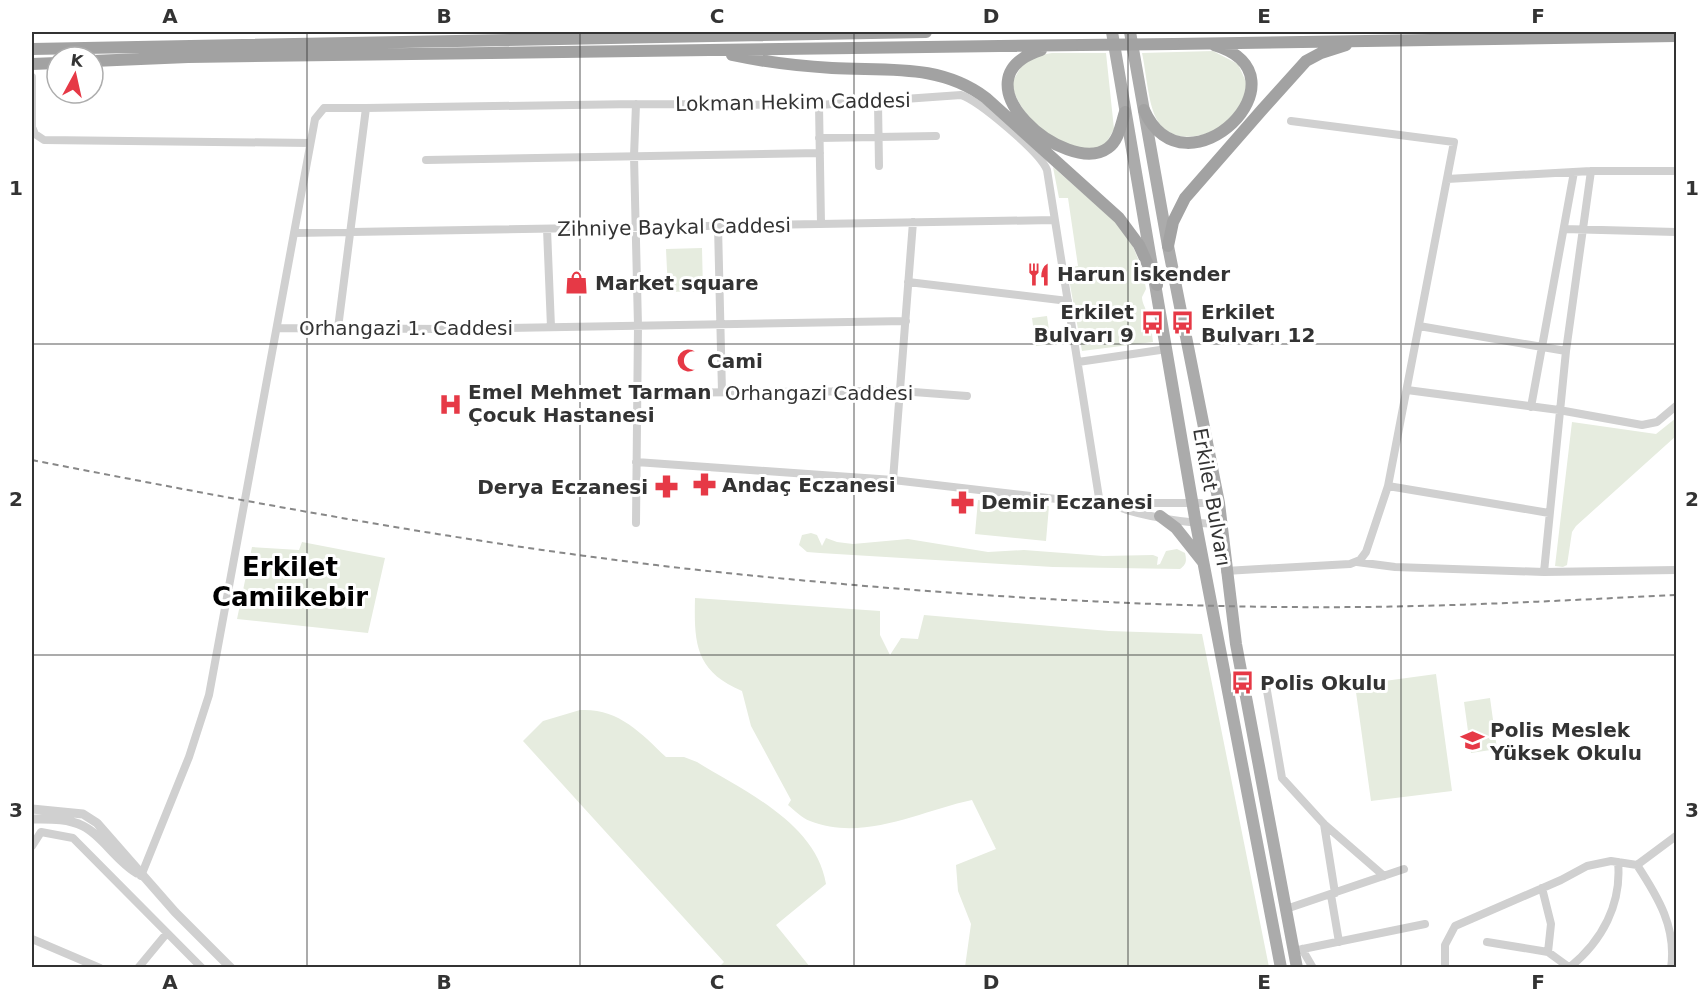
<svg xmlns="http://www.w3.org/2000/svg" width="1708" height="999" font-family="'DejaVu Sans',sans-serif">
	<rect width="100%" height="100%" fill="#fff"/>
	<!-- green -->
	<path fill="#e6ecdf" d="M1213 51 1238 64 1247 84C1245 92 1243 105 1239 111 1222 135 1172 151 1156 118 1148 102 1146 71 1142 53Z
		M1052 53H1106L1114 129 1105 145 1086 152C1047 135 1026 126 1011 84L1027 57Z
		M1053 167 1127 232 1143 271 1146 289 1142 297C1142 303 1145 306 1146 311 1149 323 1140 322 1152 334L1153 342 1082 351 1067 268 1078 266 1068 198H1059Z
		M702 248 703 291 668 292 666 249Z
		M1047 316 1051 344 1036 346 1032 318Z
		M1676 418V436L1576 526 1572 532 1567 565 1563 567 1555 566 1572 422 1656 434Z
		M978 500 1049 506 1046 541 975 534Z
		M811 533 817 535 822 546 826 538 837 542 853 544 908 539 988 552 1024 550 1103 556 1153 555 1158 557 1157 565 1160 564 1166 551 1177 549 1185 553C1187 561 1186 565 1180 569L1053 567 820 553 807 552 799 545 802 535Z
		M302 542 385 558 368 633 237 619 252 547 299 550Z
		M695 598 880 611V635L890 655 901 638 918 639 924 615 1109 631 1202 634 1269 967H965L971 924 958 891 956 865 996 849 972 800C920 811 864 842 810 821 802 818 794 810 788 805L791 800 751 726 742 691C695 671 694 643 695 598Z
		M1436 674 1452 791 1371 801 1355 685Z
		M1490 698 1497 749 1471 753 1464 702Z
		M580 710C618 708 640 732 666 757H684L697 762C744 791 816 823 826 884L776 925 810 967H719L724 962 523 741 543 721Z"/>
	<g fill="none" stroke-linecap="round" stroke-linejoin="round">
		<!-- minor -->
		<path stroke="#d0d0d0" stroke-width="8" d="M32 77V127L35 134 44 140 310 143
			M878 103 879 166
			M636 104 634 156 638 326 636 523
			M819 105 821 224
			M819 138 936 136
			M426 160 820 153
			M1447 179 1591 171H1676
			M718 226 722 392
			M547 229 551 327
			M1564 229 1676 232
			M294 233 1054 220
			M908 282 1068 301
			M1419 326 1566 351
			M277 328 446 329 906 321
			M338 328 366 108 636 104 819 105 961 95C979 101 1040 152 1047 170L1100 504
			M1078 362 1167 349
			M1407 390 1559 410 1642 425 1657 422 1676 406
			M635 393 900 391 967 396
			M1531 407 1574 172
			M636 462 893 480 1116 506C1143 517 1192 524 1221 524
			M893 480 913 222
			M1388 486 1549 513
			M1117 506 1129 503H1219
			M1357 562 1395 567 1544 572 1566 351 1591 171
			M1225 571 1350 564 1360 560 1366 552 1388 486 1454 142 1291 121
			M1544 572 1676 570
			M1266 685 1282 778 1324 824 1384 876
			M1324 824 1335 893
			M32 846 41 832 73 838 202 968
			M1637 865 1676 836
			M141 876 189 757 209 695 315 119 324 108H366
			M1542 888 1551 924 1548 952
			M1331 895 1339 942
			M1286 909 1404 869
			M32 939 100 968
			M1487 942 1548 952 1570 968
			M1302 949 1313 968
			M1293 951 1425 924
			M1570 967C1602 941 1622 904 1618 862
			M138 968 167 933
			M1445 968V945L1455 926 1561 880 1587 866 1611 861 1637 865C1658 897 1677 928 1671 968"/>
		<!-- tertiary -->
		<path stroke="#d0d0d0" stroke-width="9" d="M32 809 83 814 97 823 175 912 231 968
			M32 819C49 819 67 818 83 826 102 835 116 861 137 873"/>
		<!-- primary -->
		<path stroke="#ababab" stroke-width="12" d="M1112 32 1196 524 1281 968
			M1130 32 1168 246 1219 503 1236 644 1297 968
			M1160 516 1176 528 1203 562"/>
		<!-- trunk -->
		<path stroke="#a2a2a2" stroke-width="12" d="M1174 44 1676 36
			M32 49 926 32
			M1041 50C951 79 1067 178 1108 148 1119 140 1121 124 1125 112
			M732 55C765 62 798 66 832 68 886 71 940 63 986 98L1119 218 1139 245 1157 285
			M93 61 188 57 1081 45
			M32 64 57 63
			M1144 110C1185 202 1315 75 1214 45
			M1168 246 1173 222 1185 198 1261 111 1306 61 1321 53 1346 45"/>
		<!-- rail -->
		<path stroke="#888" stroke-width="2" stroke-dasharray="6 4.5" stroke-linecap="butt" d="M32 460C268 506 506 551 746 575 949 595 1156 609 1361 607 1466 606 1571 600 1676 595"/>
		<!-- trunk-bridge -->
		<path stroke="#a2a2a2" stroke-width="12" d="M1081 45 1174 44"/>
	</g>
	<!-- grid -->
	<path fill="none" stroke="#333" stroke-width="1.5" stroke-opacity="0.55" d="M307 32V968M580 32V968M854 32V968M1128 32V968M1401 32V968M32 344H1676M32 655H1676"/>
	<!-- icons -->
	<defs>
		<symbol id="restaurant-bare" viewBox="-9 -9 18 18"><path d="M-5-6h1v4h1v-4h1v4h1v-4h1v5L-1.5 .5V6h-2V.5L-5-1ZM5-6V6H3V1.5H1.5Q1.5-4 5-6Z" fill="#e63946" stroke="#fff" stroke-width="2.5" paint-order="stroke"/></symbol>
		<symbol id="shop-bare" viewBox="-9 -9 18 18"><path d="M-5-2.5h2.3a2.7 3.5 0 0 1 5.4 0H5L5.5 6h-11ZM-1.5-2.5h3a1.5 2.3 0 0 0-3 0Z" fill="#e63946" stroke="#fff" stroke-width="2.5" paint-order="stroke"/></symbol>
		<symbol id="bus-bare" viewBox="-9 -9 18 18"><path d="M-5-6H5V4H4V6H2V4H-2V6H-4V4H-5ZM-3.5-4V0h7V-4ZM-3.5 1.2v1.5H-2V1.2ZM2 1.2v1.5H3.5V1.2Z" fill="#e63946" stroke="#fff" stroke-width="2.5" paint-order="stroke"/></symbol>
		<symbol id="mosque-bare" viewBox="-9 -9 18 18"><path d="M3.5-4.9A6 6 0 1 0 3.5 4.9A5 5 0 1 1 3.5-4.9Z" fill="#e63946" stroke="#fff" stroke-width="2.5" paint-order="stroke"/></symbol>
		<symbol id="hospital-bare" viewBox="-9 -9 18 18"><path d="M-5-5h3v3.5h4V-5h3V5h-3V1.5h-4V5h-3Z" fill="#e63946" stroke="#fff" stroke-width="2.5" paint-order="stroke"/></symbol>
		<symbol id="pharmacy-bare" viewBox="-9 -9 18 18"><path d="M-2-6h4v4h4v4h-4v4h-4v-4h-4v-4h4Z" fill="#e63946" stroke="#fff" stroke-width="2.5" paint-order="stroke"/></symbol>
		<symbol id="school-bare" viewBox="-9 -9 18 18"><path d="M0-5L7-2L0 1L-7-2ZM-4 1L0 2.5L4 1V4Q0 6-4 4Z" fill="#e63946" stroke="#fff" stroke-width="2.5" paint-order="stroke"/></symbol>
	</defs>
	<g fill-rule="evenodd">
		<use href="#restaurant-bare" x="1022" y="258" width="33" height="33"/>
		<use href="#shop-bare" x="560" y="266" width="33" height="33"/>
		<use href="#bus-bare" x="1136" y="306" width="33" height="33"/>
		<use href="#bus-bare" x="1166" y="306" width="33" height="33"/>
		<use href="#mosque-bare" x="672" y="344" width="33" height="33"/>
		<use href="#hospital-bare" x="434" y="388" width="33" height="33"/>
		<use href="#pharmacy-bare" x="688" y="468" width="33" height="33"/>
		<use href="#pharmacy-bare" x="650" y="470" width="33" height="33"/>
		<use href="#pharmacy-bare" x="946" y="486" width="33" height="33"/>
		<use href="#bus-bare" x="1226" y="666" width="33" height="33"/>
		<use href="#school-bare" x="1456" y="724" width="33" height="33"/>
	</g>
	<g text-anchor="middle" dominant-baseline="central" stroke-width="6" stroke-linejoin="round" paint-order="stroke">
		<!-- street labels -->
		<g font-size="20" fill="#333" stroke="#fff">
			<text transform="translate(793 102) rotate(-1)">Lokman Hekim Caddesi</text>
			<text transform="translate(674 227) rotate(-1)">Zihniye Baykal Caddesi</text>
			<text x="406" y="328">Orhangazi 1. Caddesi</text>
			<text x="819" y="393">Orhangazi Caddesi</text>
			<text transform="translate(1212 497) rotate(80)">Erkilet Bulvarı</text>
		</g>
		<!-- poi labels -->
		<g font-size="20" font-weight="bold" fill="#333" stroke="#fff" text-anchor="start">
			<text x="1057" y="274">Harun İskender</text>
			<text x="595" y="283">Market square</text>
			<text x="1134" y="312" text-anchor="end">Erkilet<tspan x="1134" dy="23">Bulvarı 9</tspan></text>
			<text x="1201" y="312">Erkilet<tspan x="1201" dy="23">Bulvarı 12</tspan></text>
			<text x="707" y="361">Cami</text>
			<text x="468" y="392">Emel Mehmet Tarman<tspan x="468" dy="23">Çocuk Hastanesi</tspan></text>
			<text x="722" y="485">Andaç Eczanesi</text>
			<text x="648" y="487" text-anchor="end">Derya Eczanesi</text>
			<text x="981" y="502">Demir Eczanesi</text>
			<text x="1260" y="683">Polis Okulu</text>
			<text x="1490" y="730">Polis Meslek<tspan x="1490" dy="23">Yüksek Okulu</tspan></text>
		</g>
		<!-- district labels -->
		<g font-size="26" font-weight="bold" fill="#000" stroke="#fff">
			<text x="290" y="567">Erkilet<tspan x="290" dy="30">Camiikebir</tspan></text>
		</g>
	</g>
	<!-- border -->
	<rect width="1708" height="999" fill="none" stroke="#ffffff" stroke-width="66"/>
	<!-- north arrow -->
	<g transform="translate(75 75) rotate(8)"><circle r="28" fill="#ffffff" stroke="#adadad" stroke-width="1.5"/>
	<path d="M0-4.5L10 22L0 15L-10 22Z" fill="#e63946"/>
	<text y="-9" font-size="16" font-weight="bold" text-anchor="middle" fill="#333333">K</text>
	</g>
	<rect x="33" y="33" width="1642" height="933" fill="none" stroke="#333" stroke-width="2"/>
	<g font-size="20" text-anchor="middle" font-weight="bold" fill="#333">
		<text x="170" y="23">A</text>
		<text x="444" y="23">B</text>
		<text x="717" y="23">C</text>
		<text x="991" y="23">D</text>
		<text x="1264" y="23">E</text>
		<text x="1538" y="23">F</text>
		<text x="16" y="195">1</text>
		<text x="1692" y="195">1</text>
		<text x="16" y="506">2</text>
		<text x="1692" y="506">2</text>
		<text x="16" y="817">3</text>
		<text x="1692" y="817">3</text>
		<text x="170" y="989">A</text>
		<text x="444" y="989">B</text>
		<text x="717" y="989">C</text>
		<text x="991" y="989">D</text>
		<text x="1264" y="989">E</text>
		<text x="1538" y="989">F</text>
	</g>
</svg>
